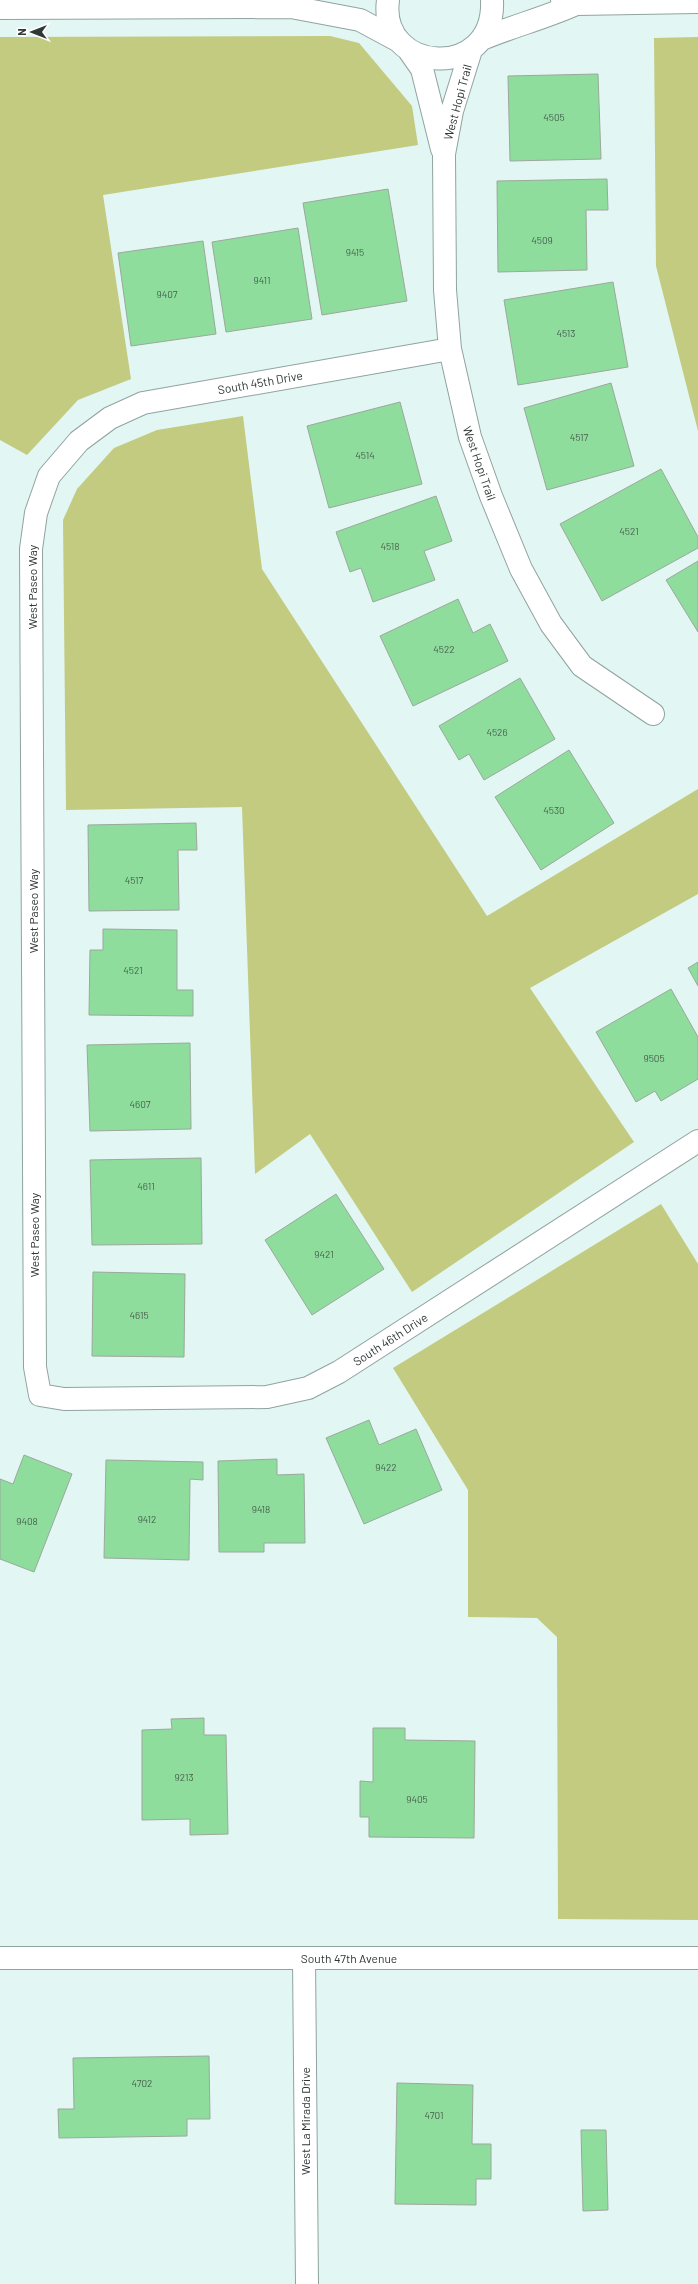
<svg xmlns="http://www.w3.org/2000/svg" width="698" height="2284" font-family="Barlow,sans-serif">
	<rect width="100%" height="100%" fill="#e2f6f3"/>
	<!-- green -->
	<path fill="#c2cb80" d="M330 36 359 43 412 106 418 145 103 195 131 379 78 400 27 455 0 440V37Z
		M698 37V431L656 266 654 38Z
		M243 416 262 569 487 916 698 789V894L530 988 634 1142 412 1292 310 1134 255 1174 242 807 66 810 63 520 77 489 114 448 157 430Z
		M661 1204 698 1264V1920L558 1919 557 1637 537 1618 468 1617V1490L393 1368Z"/>
	<!-- building -->
	<path fill="#8edd9d" stroke="#9ba89d" d="M598 74 601 159 510 161 508 76Z
		M607 179 608 210H586L587 270 498 272 497 181Z
		M388 189 407 301 322 315 303 203Z
		M298 228 312 319 226 332 212 242Z
		M203 241 216 334 131 346 118 253Z
		M613 282 628 367 518 385 504 300Z
		M611 383 634 466 547 490 524 408Z
		M400 402 422 484 329 508 307 426Z
		M661 469 698 537V548L602 601 560 524Z
		M436 496 452 541 424 551 435 580 373 602 361 568 350 572 336 532Z
		M698 561V632L666 580Z
		M458 599 473 633 490 624 508 661 413 706 380 636Z
		M520 678 555 739 484 780 469 754 459 760 439 726Z
		M569 750 614 823 541 870 495 797Z
		M196 823 197 850H178L179 910 89 911 88 825Z
		M103 929 177 930V990H193V1016L89 1015 90 950H103Z
		M698 962V986L688 968Z
		M671 989 698 1037V1079L661 1101 655 1091 636 1102 596 1032Z
		M190 1043 191 1129 90 1131 87 1045Z
		M201 1158 202 1244 92 1245 90 1160Z
		M336 1194 384 1269 312 1315 265 1240Z
		M93 1272 185 1274 184 1357 92 1356Z
		M369 1420 379 1445 416 1429 442 1490 364 1524 326 1438Z
		M24 1455 72 1474 34 1572 0 1559V1479L13 1484Z
		M277 1459V1475L304 1474 305 1543H264V1552H219L218 1461Z
		M106 1460 203 1462V1480L190 1479 189 1560 104 1558Z
		M204 1718V1735H226L228 1834 190 1835V1819L142 1820V1730L172 1729 171 1719Z
		M373 1728H405V1740L475 1741 474 1838 369 1837V1817H360V1781L373 1782Z
		M209 2056 210 2119H187V2136L59 2138 58 2109H74L73 2058Z
		M397 2083 473 2085 472 2144H491V2179H476V2205L395 2204Z
		M581 2130H606L608 2210 583 2211Z"/>
	<g fill="none" stroke-linecap="round" stroke-linejoin="round">
		<defs>
			<path id="minor" d="M388 0C378 74 496 82 492 0
				M562 0 576 4 698 2
				M0 8 291 7 360 20 399 41
				M482 39C513 26 545 18 576 4
				M408 49 422 69 442 149
				M471 50 452 111 444 154 445 290 450 349 470 437 491 496 521 569 551 624 582 666 653 714
				M450 349 143 403 110 418 79 441 49 476 36 513 31 549 35 1367 40 1395 64 1399 267 1397 308 1388 339 1372 698 1141
				M0 1958H698
				M304 1958 307 2284"/>
		</defs>
		<!-- minor casing -->
		<use href="#minor" stroke="#90a3a0" stroke-width="24"/>
		<!-- minor -->
		<use href="#minor" stroke="#fff" stroke-width="22"/>
	</g>
	<g text-anchor="middle" dominant-baseline="central" stroke-width="3" stroke-linejoin="round" paint-order="stroke">
		<!-- number labels -->
		<g font-size="10" fill="#486150">
			<text x="554" y="117">4505</text>
			<text x="542" y="240">4509</text>
			<text x="355" y="252">9415</text>
			<text x="262" y="280">9411</text>
			<text x="167" y="294">9407</text>
			<text x="566" y="333">4513</text>
			<text x="579" y="437">4517</text>
			<text x="365" y="455">4514</text>
			<text x="629" y="531">4521</text>
			<text x="390" y="546">4518</text>
			<text x="444" y="649">4522</text>
			<text x="497" y="732">4526</text>
			<text x="554" y="810">4530</text>
			<text x="134" y="880">4517</text>
			<text x="133" y="970">4521</text>
			<text x="654" y="1058">9505</text>
			<text x="140" y="1104">4607</text>
			<text x="146" y="1186">4611</text>
			<text x="324" y="1254">9421</text>
			<text x="139" y="1315">4615</text>
			<text x="386" y="1467">9422</text>
			<text x="261" y="1509">9418</text>
			<text x="147" y="1519">9412</text>
			<text x="27" y="1521">9408</text>
			<text x="184" y="1777">9213</text>
			<text x="417" y="1799">9405</text>
			<text x="142" y="2083">4702</text>
			<text x="434" y="2115">4701</text>
		</g>
		<!-- street labels -->
		<g font-size="12" fill="#303836" stroke="#fff">
			<text transform="translate(457 102) rotate(-75)">West Hopi Trail</text>
			<text transform="translate(260 382) rotate(-10)">South 45th Drive</text>
			<text transform="translate(480 463) rotate(71)">West Hopi Trail</text>
			<text transform="translate(32 587) rotate(-90)">West Paseo Way</text>
			<text transform="translate(33 911) rotate(-90)">West Paseo Way</text>
			<text transform="translate(34 1235) rotate(-90)">West Paseo Way</text>
			<text transform="translate(390 1339) rotate(-33)">South 46th Drive</text>
			<text x="349" y="1958">South 47th Avenue</text>
			<text transform="translate(305 2121) rotate(-90)">West La Mirada Drive</text>
		</g>
	</g>
	<!-- north arrow -->
	<g transform="translate(32 32) rotate(270)" stroke="#ffffff" stroke-width="3" paint-order="stroke">
	<path d="M0-3L7 15L0 10L-7 15Z" fill="#303836"/>
	<text y="-6" font-size="11" font-weight="bold" text-anchor="middle" fill="#303836">N</text>
	</g>
</svg>
